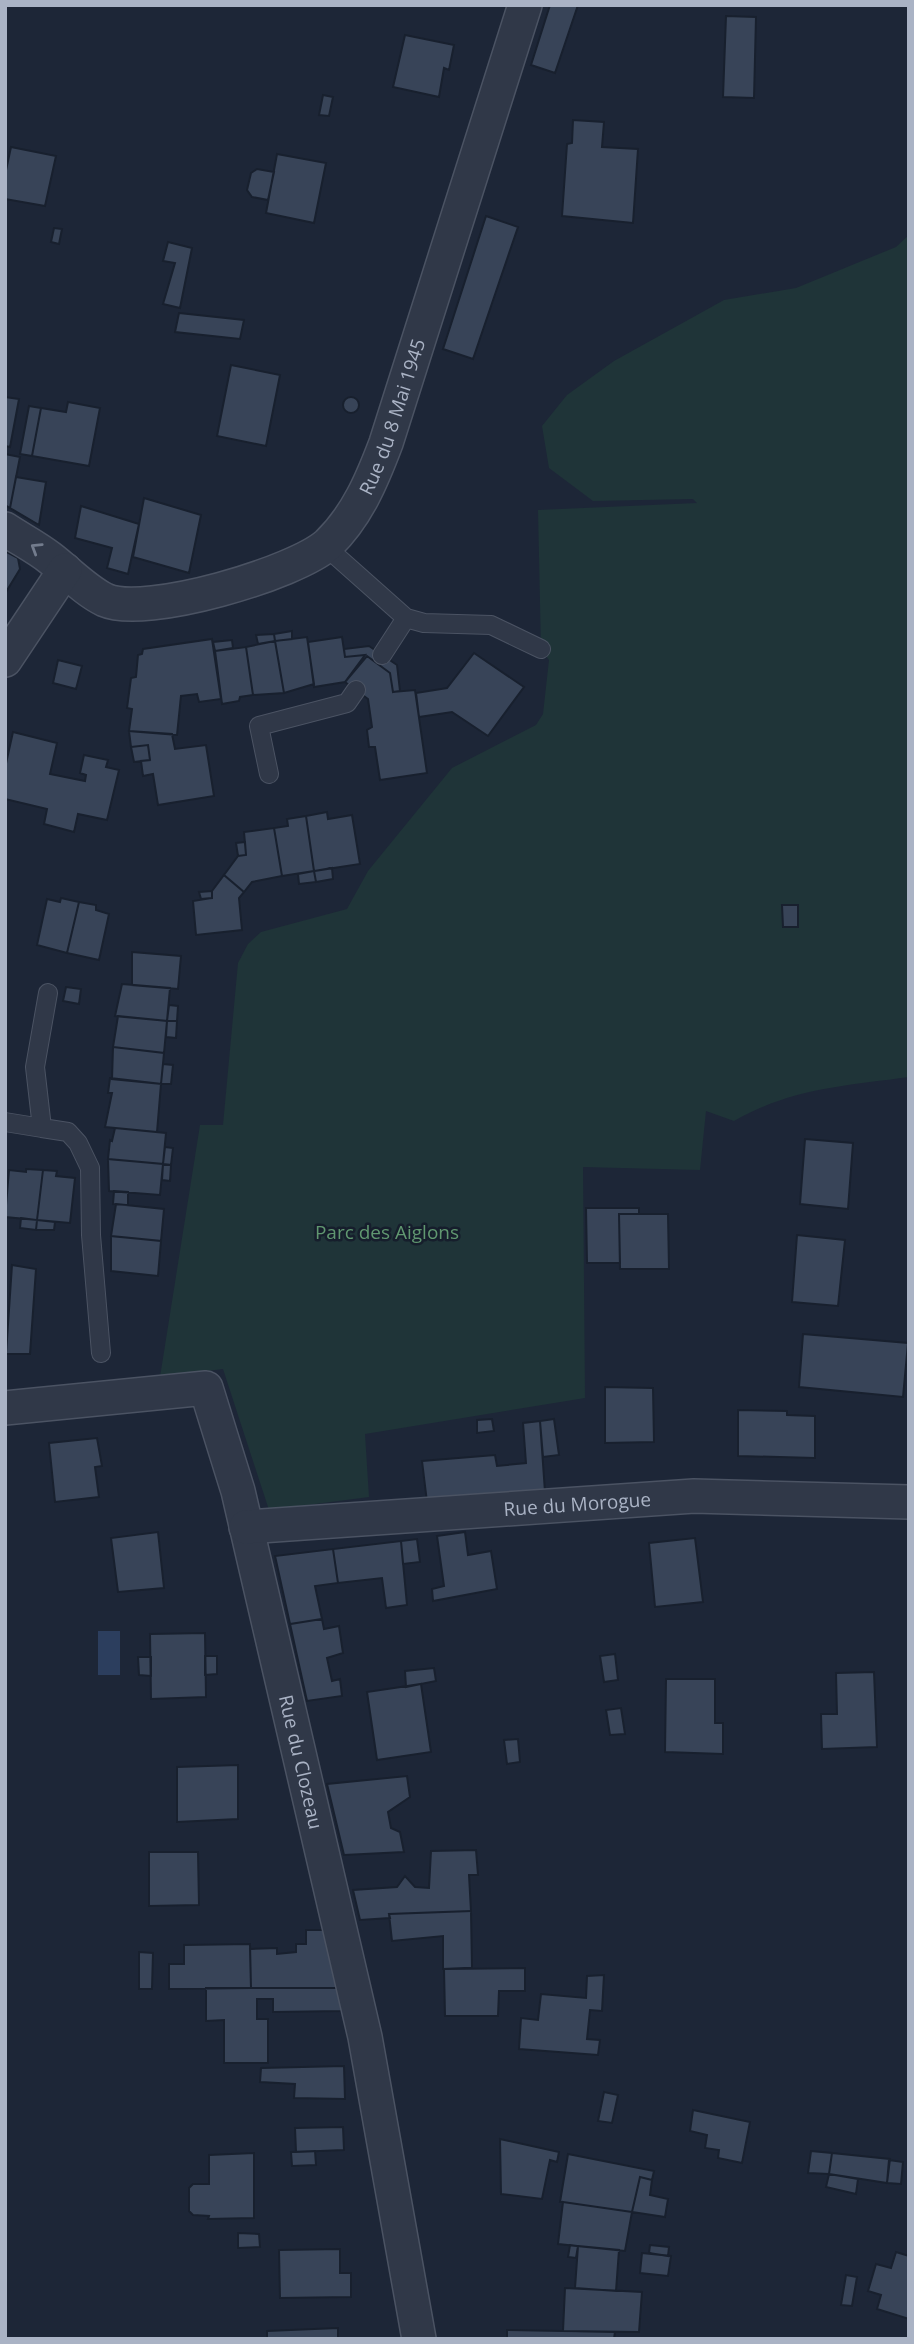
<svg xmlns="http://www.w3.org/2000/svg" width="914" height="2344" font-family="'Open Sans',sans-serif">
	<rect width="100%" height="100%" fill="#1d2637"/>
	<!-- green -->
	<path fill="#1f3438" d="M909 235V1077C844 1086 792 1088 734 1121L706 1111 700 1170 583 1167 585 1398 365 1434 369 1497 269 1510 223 1369 160 1377 200 1125H223L238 963 248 944 261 932 347 909 368 871 452 768 536 725 543 714 549 660 541 649 538 510 697 503 693 499 593 501 549 468 542 426 567 395 614 361 724 300 796 288 896 247Z"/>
	<!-- water -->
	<path fill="#2c3e5e" d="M98 1631H120V1675H98Z"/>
	<!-- building -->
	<path fill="#384458" stroke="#18202e" stroke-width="2" d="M550 5H578L555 73 531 65Z
		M726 16 756 17 754 98 723 97Z
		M405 35 454 45 449 70 444 68 439 97 393 87Z
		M323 95 333 97 329 116 319 115Z
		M573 120 604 122 602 147 638 149 633 223 562 216 567 144 572 143Z
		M11 147 56 156 45 206 5 199V175Z
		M277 154 326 163 314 223 266 213Z
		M257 169 274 172 268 200 252 197 247 190 251 173Z
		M486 216 518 227 473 359 443 349Z
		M54 228 62 229 59 244 51 242Z
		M168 242 192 248 180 308 163 304 175 263 163 261Z
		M179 313 244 320 240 339 175 332Z
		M231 365 280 375 266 446 217 436Z
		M5 397 19 399 10 447 5 446Z
		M343 405a8 8 0 1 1 16 0a8 8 0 1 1-16 0Z
		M68 402 100 408 89 466 32 456 41 408 66 412Z
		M29 406 41 408 32 456 20 454Z
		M5 454 20 457 10 508 5 505Z
		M16 477 46 482 39 525 10 508Z
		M144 498 201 515 189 573 133 557Z
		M81 506 139 524 128 574 107 568 112 548 75 538Z
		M5 551 18 558 20 569 6 592Z
		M292 631V639L275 641 274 634Z
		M274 634 275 641 258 644 256 635Z
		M307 637 314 684 284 693 275 641Z
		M342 637 345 657 365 655 345 682 314 687 308 642Z
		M212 639 221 699 199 702 197 694 181 696 177 735 129 731 132 709 127 708 131 678 136 677 138 655 142 654 143 649Z
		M232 640 233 648 215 651 213 642Z
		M275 641 284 693 253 695 246 647Z
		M369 646 397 665 400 691 393 692 390 673 367 656 345 682 365 655 345 657 344 649Z
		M246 647 253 695 240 697 239 701 222 704 215 651Z
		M474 653 524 687 488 736 452 712 419 717 416 693 447 688Z
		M367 656 390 673 393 692 415 690 427 773 380 780 375 747H369L367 730 372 727 368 699 345 682Z
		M58 660 82 666 76 689 53 683Z
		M129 731 172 734 175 749 206 745 214 796 158 805 153 774 143 776 141 761 150 760 148 745 131 747Z
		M13 732 57 743 50 774 85 781 86 775 80 773 84 755 108 760 106 767 119 770 107 820 78 814 74 832 44 824 47 809 5 799V768Z
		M148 745 150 760 134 762 131 747Z
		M327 812 328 819 352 815 360 864 314 871 306 816Z
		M306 816 314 871 282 876 274 828 288 826 287 819Z
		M274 828 282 876 252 882 244 892 224 875 238 856 246 855 244 832Z
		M245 842 246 855 238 856 236 843Z
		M332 868 333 879 316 882 314 871Z
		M314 871 316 882 299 884 298 874Z
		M224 875 244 892 239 898 242 930 196 935 193 901 212 898V891Z
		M212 891V898L201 899 199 892Z
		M61 898 79 902 67 953 37 945 47 899 60 902Z
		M79 902 96 905V910L109 914 99 960 67 953Z
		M782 905H798V927H783Z
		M132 952 181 956 178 989 132 985Z
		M122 984 170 988 167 1021 115 1016Z
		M66 987 81 989 79 1004 63 1001Z
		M169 1005 178 1006 177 1021H167Z
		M118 1016 167 1021 164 1053 113 1047Z
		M167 1021H177L176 1038 166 1037Z
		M113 1047 164 1053 161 1084 112 1079Z
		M163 1064 173 1065 171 1084H161Z
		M110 1078 161 1084 157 1132 105 1127 112 1093H108Z
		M115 1128 166 1133 163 1164 108 1159 110 1140 112 1141Z
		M805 1139 853 1143 848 1209 800 1204Z
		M165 1147 173 1148 171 1165 163 1164Z
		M108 1159 163 1164 160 1195 109 1191Z
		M163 1164 171 1165 170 1181 162 1180Z
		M26 1169 43 1170 37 1220 5 1217 9 1170 26 1172Z
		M43 1170 57 1171 56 1176 75 1178 70 1223 37 1220Z
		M114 1191 128 1192V1205L113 1204Z
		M116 1204 164 1209 161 1241 111 1236Z
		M586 1208H639V1214H619L620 1263H587Z
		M619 1214H668L669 1269H620Z
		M21 1218 37 1220 36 1230 20 1228Z
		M37 1220 55 1222 54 1230H36Z
		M797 1235 845 1240 838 1306 792 1302Z
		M111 1236 161 1241 158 1276 111 1271Z
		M12 1265 36 1269 30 1354H6Z
		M803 1334 908 1343 903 1397 799 1387Z
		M605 1387 653 1388 654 1442 605 1443Z
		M738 1410 787 1411V1415L815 1416V1458L738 1456Z
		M492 1419 494 1431 477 1433V1420Z
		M554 1419 559 1455 543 1457 540 1421Z
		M540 1421 545 1492 427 1502 422 1461 495 1455 497 1466 526 1463 523 1423Z
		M97 1438 102 1466 95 1467 99 1497 55 1502 49 1443Z
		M158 1532 164 1588 118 1592 111 1538Z
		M465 1532 468 1555 491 1551 497 1589 433 1601 432 1589 444 1586 437 1536Z
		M695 1538 703 1602 655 1607 649 1543Z
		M417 1539 420 1562 403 1564 401 1541Z
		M401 1541 407 1605 386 1608 382 1578 338 1583 333 1549Z
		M333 1549 338 1583 315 1586 322 1619 290 1624 275 1556Z
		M322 1619 324 1629 339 1626 343 1653 327 1658 332 1681 340 1679 342 1696 307 1701 290 1624Z
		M205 1633 206 1697 151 1699 150 1634Z
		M615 1654 618 1680 604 1682 600 1656Z
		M205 1656H217V1674L205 1675Z
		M138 1657H151V1676L139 1675Z
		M434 1668 436 1681 406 1687 405 1671Z
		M874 1672 877 1747 822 1749 821 1714H837L836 1673Z
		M666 1679H715V1723H723V1754L665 1752Z
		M421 1684 431 1752 377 1760 367 1692Z
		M621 1708 625 1734 610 1735 606 1710Z
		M518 1739 520 1762 507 1764 504 1740Z
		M238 1765V1819L177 1822V1767Z
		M407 1776 410 1797 388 1812 391 1828 400 1832 404 1852 344 1855 327 1784Z
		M476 1850 478 1875H469L471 1911 389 1914 390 1918 360 1920 353 1890 397 1887 405 1876 415 1887 429 1888 431 1851Z
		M149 1852H198L199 1905 149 1906Z
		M471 1911 472 1968 443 1969V1936L392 1941 389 1914Z
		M306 1930H324L337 1988H251L250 1949 277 1948V1954L296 1952V1944H306Z
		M250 1944 251 1988 169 1989V1964H184V1945Z
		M139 1952 153 1953 152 1989H139Z
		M525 1968V1991H499L498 2016H445L444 1969Z
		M604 1975 602 2011 590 2010 587 2039 600 2040 598 2055 519 2049 521 2018 538 2020 541 1994 586 1998 587 1976Z
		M206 1988H337L343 2011 273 2012V1999H257V2019H268V2063H224V2020L206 2021Z
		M344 2066 345 2099 294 2098 295 2084 260 2082 261 2068Z
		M604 2092 618 2095 612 2123 598 2121Z
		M693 2110 750 2122 742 2163 718 2158 719 2150 705 2148 707 2135 690 2131Z
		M343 2127 344 2150 296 2152 295 2128Z
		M500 2139 559 2152 557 2162 550 2160 542 2199 501 2194Z
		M315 2151 316 2165 292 2166 291 2152Z
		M811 2151 832 2153 829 2174 808 2173Z
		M254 2153V2218L208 2219 209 2216 193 2215 189 2211V2188L193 2184H209V2155Z
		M832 2153 890 2159 887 2183 829 2174Z
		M568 2154 654 2171 652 2180 640 2177 632 2212 563 2202H560Z
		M889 2160 903 2162 901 2184 887 2183Z
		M829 2174 858 2179 856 2194 826 2187Z
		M640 2177 652 2180 650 2195 668 2199 665 2217 632 2212Z
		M563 2202 632 2212 625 2251 558 2244Z
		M238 2233 259 2234 260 2247 238 2248Z
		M570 2245 578 2246 576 2258 568 2257Z
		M650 2245 669 2247 668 2256 649 2253Z
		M578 2246 619 2250 616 2291 575 2288Z
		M340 2249V2273H351V2297L280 2298 279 2250Z
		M896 2252 909 2256V2319L877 2309 881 2295 868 2291 876 2264 891 2268Z
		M642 2253 671 2256 668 2276 640 2273Z
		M846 2275 857 2277 852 2306 841 2305Z
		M565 2288 642 2292 639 2332 563 2331Z
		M338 2328V2339H267V2331Z
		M507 2330 563 2331 615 2332 614 2339H507Z"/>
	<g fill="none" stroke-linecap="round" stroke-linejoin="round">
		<defs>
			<path id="lane" d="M325 546 406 618 424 623 491 625 541 649
				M382 655 406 618
				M269 774 259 726 347 703 356 690
				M48 993 35 1067 42 1128 68 1132 78 1143 90 1168 91 1235 101 1353
				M5 1122 42 1128"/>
			<g id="street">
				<path id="s1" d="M5 529C20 539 36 547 50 558 67 571 86 591 105 600 146 618 296 573 328 544 357 516 372 480 386 443L525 5"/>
				<path d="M5 660 65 570"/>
				<path id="s2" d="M5 1408 206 1388 238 1491 365 2037 419 2339"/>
				<path id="s3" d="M246 1527 694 1496 909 1502"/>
			</g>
		</defs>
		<!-- lane casing -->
		<use href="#lane" stroke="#4b5363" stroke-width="20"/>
		<!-- street casing -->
		<use href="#street" stroke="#4b5363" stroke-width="36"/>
		<!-- lane -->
		<use href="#lane" stroke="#303848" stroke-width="18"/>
		<!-- street -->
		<use href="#street" stroke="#303848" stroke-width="33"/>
	</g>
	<!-- one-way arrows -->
	<defs><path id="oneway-chevron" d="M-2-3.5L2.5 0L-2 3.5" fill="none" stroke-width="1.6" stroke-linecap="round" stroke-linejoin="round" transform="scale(1.75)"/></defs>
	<use stroke="#737c8d" href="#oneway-chevron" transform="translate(36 548) rotate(-148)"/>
	<g text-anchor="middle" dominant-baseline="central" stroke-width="5" stroke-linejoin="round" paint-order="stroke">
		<!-- street labels -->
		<g font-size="19" fill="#aab3c5" stroke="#161e2c">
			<text stroke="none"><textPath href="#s1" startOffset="502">Rue du 8 Mai 1945</textPath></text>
			<text stroke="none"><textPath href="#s3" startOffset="332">Rue du Morogue</textPath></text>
			<text stroke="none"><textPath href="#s2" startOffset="588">Rue du Clozeau</textPath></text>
		</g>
		<!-- park labels -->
		<g font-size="19" fill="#609770" stroke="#161e2c">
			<text x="387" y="1232">Parc des Aiglons</text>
		</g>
	</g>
	<!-- border -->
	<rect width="914" height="2344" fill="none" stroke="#aab3c5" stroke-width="14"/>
</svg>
